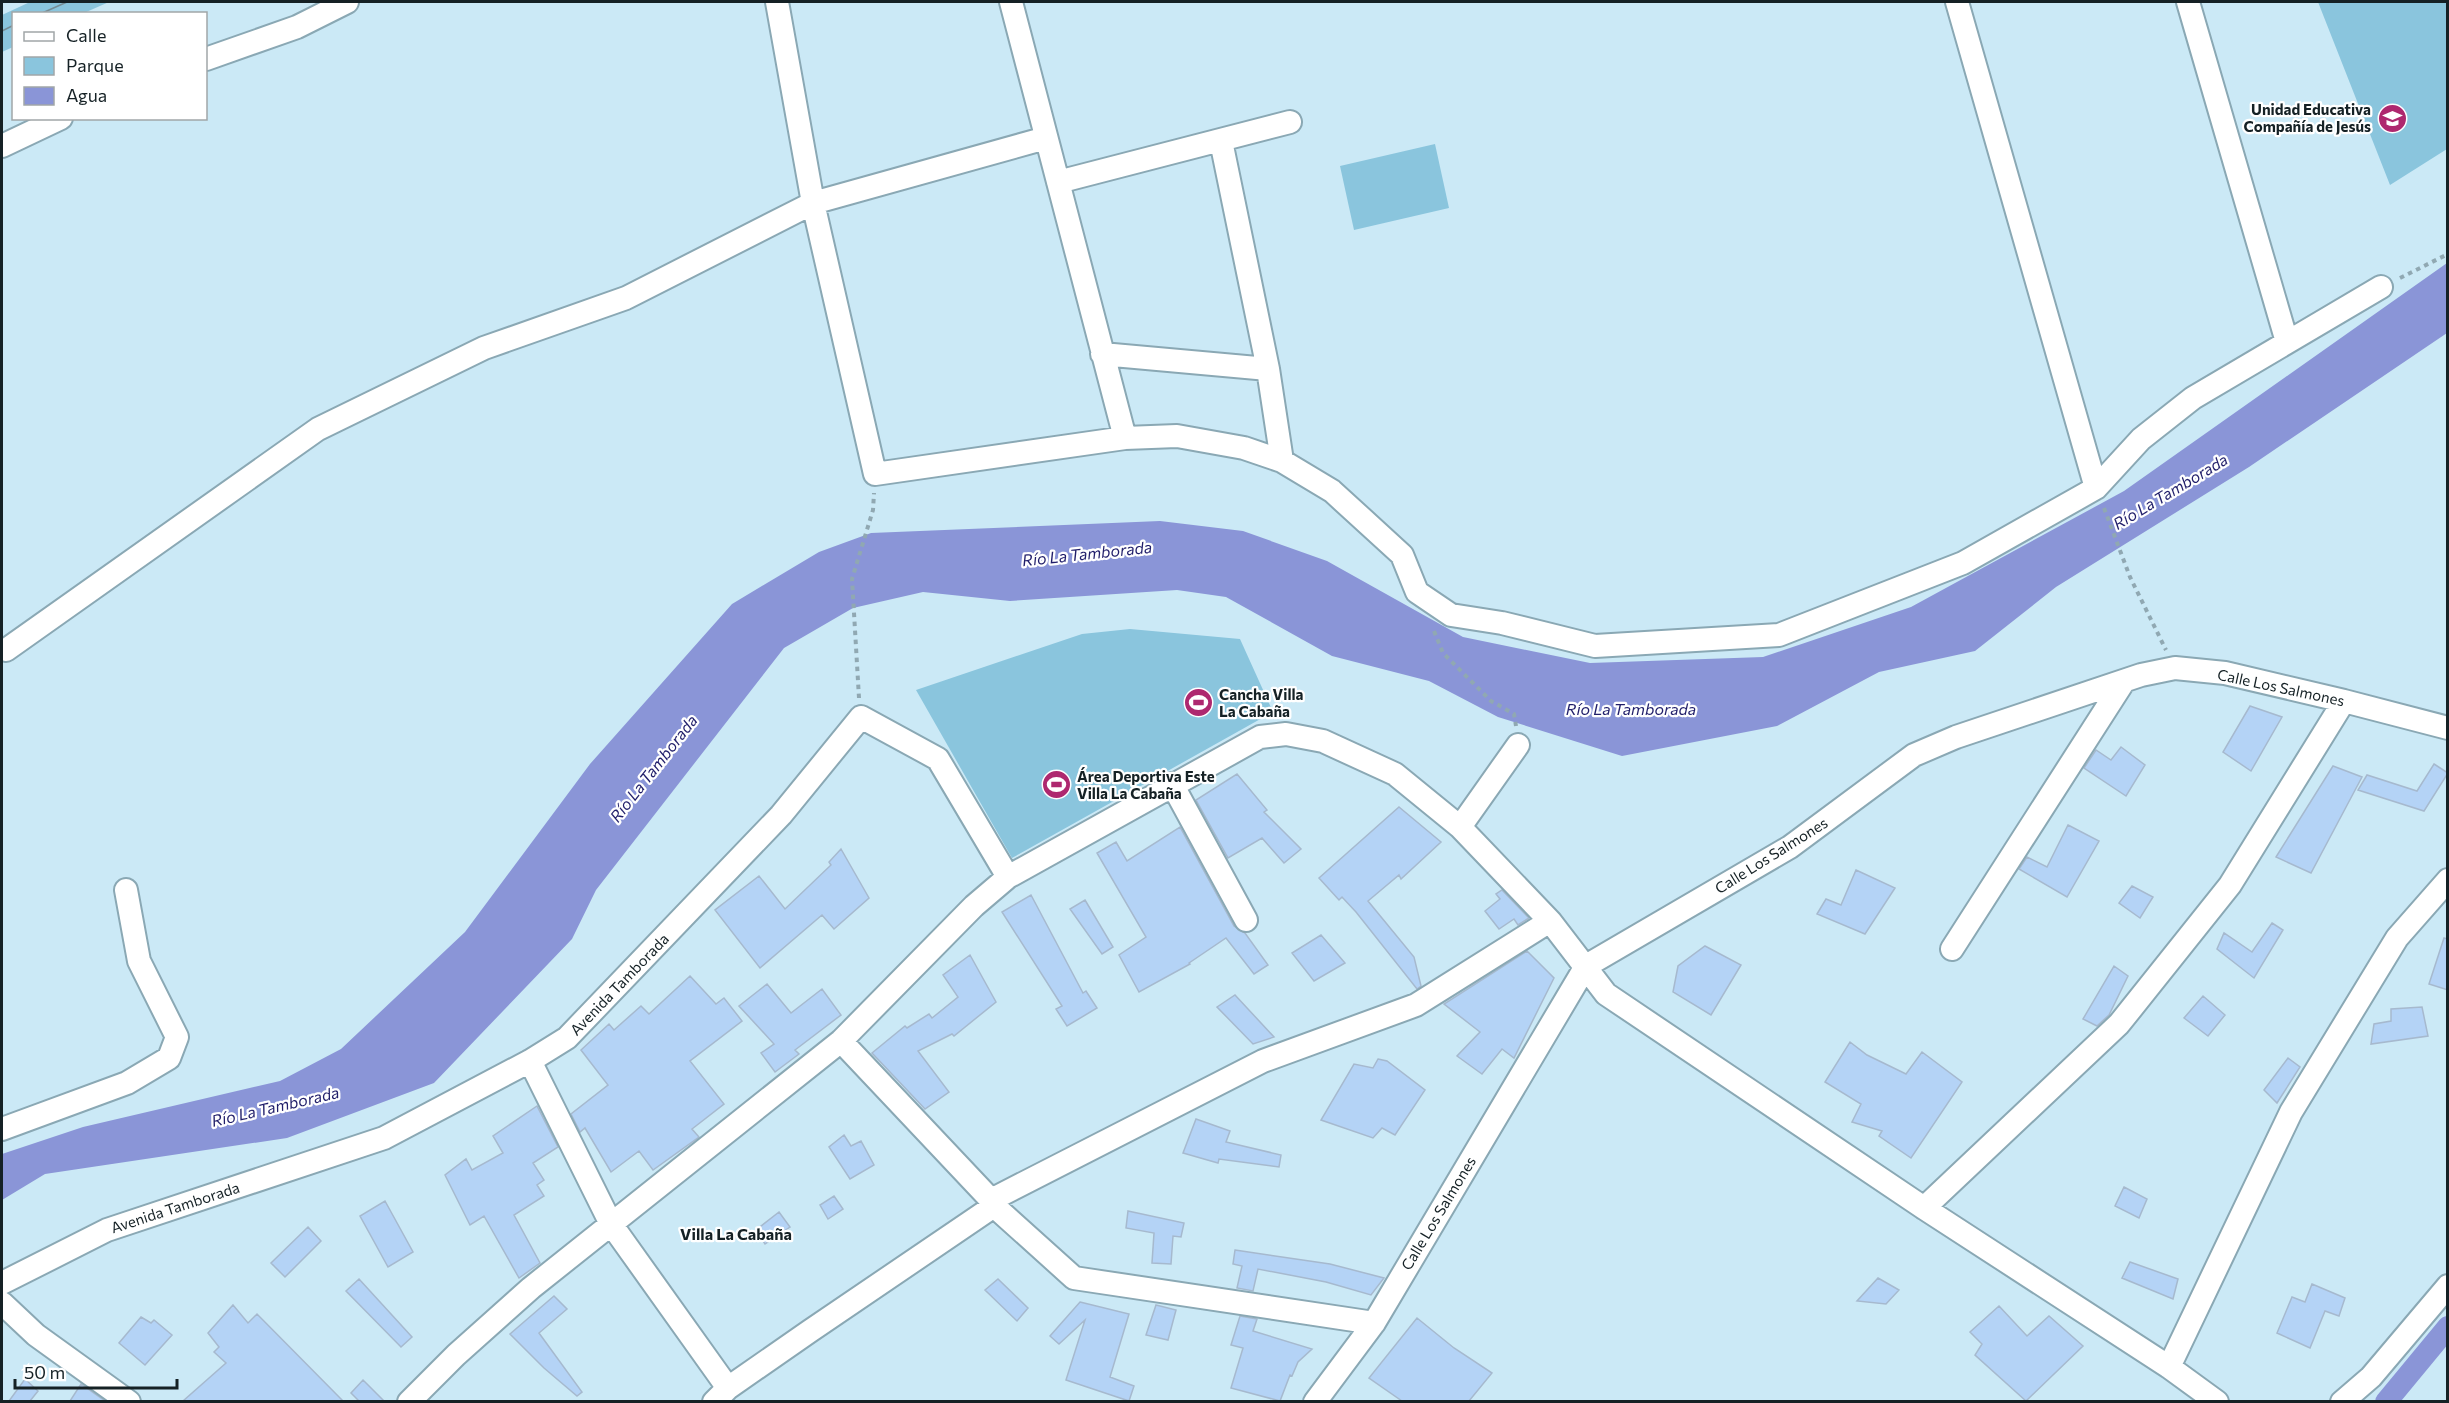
<svg xmlns="http://www.w3.org/2000/svg" width="2449" height="1403" font-family="Commissioner,sans-serif">
	<rect width="100%" height="100%" fill="#cbe9f6"/>
	<!-- green -->
	<path fill="#8ac5dd" d="M30 2H109L84 13 14 14 13 47 2 52V15Z
		M2318 2H2447V149L2390 185Z
		M1435 144 1449 208 1354 230 1340 166Z
		M1130 629 1240 639 1273 712 1012 858 916 690 1082 634Z"/>
	<!-- water -->
	<path fill="#8a95d7" d="M2447 263V333L2249 467 2056 587 1975 651 1879 672 1777 726 1622 756 1498 717 1429 681 1332 656 1226 597 1177 590 1010 601 923 592 853 608 784 648 596 890 572 939 434 1083 287 1138 45 1174 2 1200V1154L83 1127 280 1081 341 1049 465 932 590 764 732 604 819 552 871 533 1160 521 1243 531 1327 561 1463 637 1590 663 1763 657 1911 607 2124 491Z"/>
	<g fill="none" stroke-linecap="round" stroke-linejoin="round">
		<!-- canal -->
		<path stroke="#8a95d7" stroke-width="22" d="M2386 1402 2448 1327"/>
	</g>
	<!-- building -->
	<path fill="#b4d3f6" stroke="#a6b9ce" stroke-width="1.5" d="M2250 706 2282 717 2251 771 2223 752Z
		M2121 747 2145 765 2126 796 2084 768 2096 750 2111 760Z
		M2434 764 2448 773 2424 811 2358 790 2367 775 2417 791Z
		M2333 766 2362 777 2311 873 2276 857Z
		M1237 774 1267 810 1264 812 1301 849 1284 863 1262 838 1228 858 1196 800Z
		M1399 807 1441 842 1401 879 1399 875 1368 901 1414 957 1421 986 1417 989 1356 912 1342 897 1339 900 1319 878Z
		M2068 825 2099 841 2067 897 2019 869 2027 857 2047 867Z
		M1180 827 1234 926 1245 933 1268 965 1254 974 1226 938 1189 963 1190 964 1139 992 1119 955 1146 937 1097 853 1116 842 1127 861Z
		M841 849 869 898 834 929 822 915 760 968 715 910 759 876 785 909 831 865 829 862Z
		M1856 870 1895 888 1865 934 1817 914 1826 899 1841 905Z
		M2132 886 2153 897 2140 918 2119 903Z
		M1502 890 1529 918 1518 925 1514 919 1499 929 1485 911 1500 899 1496 894Z
		M1031 895 1083 993 1086 991 1097 1008 1067 1026 1056 1009 1062 1006 1002 912Z
		M1085 900 1113 947 1102 954 1070 909Z
		M2272 923 2283 930 2254 978 2217 949 2224 933 2252 952Z
		M1321 935 1345 963 1314 981 1292 953Z
		M2444 938 2448 939V990L2429 984Z
		M1705 946 1741 965 1711 1015 1673 992 1678 966Z
		M1527 951 1554 978 1514 1058 1502 1049 1482 1074 1457 1056 1480 1032 1444 1004Z
		M970 955 996 1002 954 1036 952 1034 918 1051 949 1092 925 1109 872 1053 905 1026 907 1028 929 1014 932 1018 958 997 943 975Z
		M2114 966 2128 976 2109 1015 2097 1026 2083 1019Z
		M690 976 716 1004 724 998 742 1021 690 1061 724 1104 692 1129 699 1137 653 1170 639 1151 611 1172 585 1128 580 1132 571 1114 608 1085 581 1050 609 1024 614 1030 641 1006 649 1014Z
		M767 984 791 1013 822 989 841 1015 795 1050 799 1054 775 1072 761 1053 774 1044 739 1006Z
		M1235 995 1274 1037 1253 1044 1217 1007Z
		M2203 996 2225 1015 2208 1036 2184 1018Z
		M2422 1007 2428 1036 2371 1044 2374 1024 2391 1021V1009Z
		M1850 1042 1867 1055 1906 1074 1922 1052 1962 1082 1911 1158 1879 1136 1882 1131 1852 1122 1861 1104 1825 1082Z
		M2288 1058 2300 1067 2277 1103 2264 1090Z
		M1378 1059 1387 1061 1425 1090 1395 1135 1382 1128 1373 1138 1321 1120 1354 1064 1373 1068Z
		M537 1106 558 1147 533 1163 544 1180 537 1185 544 1196 514 1215 540 1263 519 1278 484 1216 470 1225 445 1175 466 1159 472 1170 503 1153 493 1136Z
		M1196 1119 1230 1131 1226 1142 1281 1155 1279 1167 1219 1159 1218 1163 1183 1153Z
		M844 1135 851 1146 861 1141 874 1165 850 1179 829 1147Z
		M2124 1187 2147 1199 2139 1218 2115 1206Z
		M834 1196 843 1209 828 1219 820 1205Z
		M385 1201 413 1252 388 1267 360 1216Z
		M1128 1211 1184 1223 1181 1237 1173 1236 1171 1264 1152 1263 1154 1233 1126 1228Z
		M779 1212 790 1227 765 1244 756 1230Z
		M308 1227 321 1241 285 1277 271 1263Z
		M1235 1250 1330 1264 1384 1278 1371 1295 1326 1282 1258 1269 1253 1291 1237 1288 1242 1266 1233 1264Z
		M2130 1262 2178 1279 2173 1299 2122 1278Z
		M1878 1278 1899 1290 1886 1304 1857 1301Z
		M359 1279 412 1337 401 1347 346 1291Z
		M998 1279 1028 1308 1017 1321 985 1290Z
		M2312 1284 2345 1298 2339 1316 2325 1311 2310 1348 2277 1333 2292 1297 2305 1302Z
		M554 1296 567 1309 539 1333 582 1392 577 1396 544 1368 510 1334Z
		M1080 1302 1129 1314 1110 1377 1134 1386 1129 1401 1066 1380 1085 1320 1059 1344 1050 1336Z
		M233 1305 248 1323 257 1314 343 1401H183L226 1363 214 1352 219 1347 208 1333Z
		M1156 1305 1176 1310 1168 1340 1146 1335Z
		M1999 1306 2027 1336 2049 1316 2083 1346 2026 1401 1975 1355 1982 1344 1970 1332Z
		M1240 1316 1257 1319 1253 1331 1312 1349 1298 1362 1292 1376 1290 1375 1280 1401 1231 1388 1243 1348 1231 1345Z
		M141 1317 151 1323 154 1320 172 1335 145 1365 119 1343Z
		M1417 1318 1454 1348 1492 1373 1469 1401H1402L1369 1378Z
		M25 1379 38 1391 30 1401H9Z
		M363 1380 384 1401H359L351 1393Z
		M81 1384 105 1401H70Z"/>
	<g fill="none" stroke-linecap="round" stroke-linejoin="round">
		<defs>
			<path id="minor" d="M777 2 813 203 875 474 1125 438 1177 436 1244 448 1282 461 1332 491 1402 555 1417 592 1451 615 1502 623 1595 646 1779 635 1963 563 2096 488 2141 439 2193 398 2381 287
				M1011 2 1125 438
				M1957 2 2096 488
				M2188 2 2287 342
				M206 59 297 27 347 2
				M1221 141 1268 369 1282 461
				M2 146 61 118
				M1058 182 1290 122
				M1102 354 1268 369
				M6 650 318 429 484 348 626 298 813 203 1046 138
				M1172 784 1246 920
				M1460 827 1518 745
				M1952 949 2124 681
				M841 1041 991 1200 994 1206 1074 1278 1374 1323
				M530 1061 611 1224 728 1388
				M2 1129 127 1083 169 1058 177 1037 139 961 126 890
				M991 1200 1263 1061 1416 1005 1550 921
				M1924 1208 2119 1024 2230 885 2344 701
				M2 1283 107 1230 384 1138 530 1061 567 1038 781 815 861 717 938 759 1008 877
				M2 1303 36 1335 129 1402
				M2169 1367 2291 1112 2397 938 2448 880
				M409 1402 456 1355 531 1288 841 1041 974 906 1008 877 1260 737 1286 734 1323 741 1395 774 1460 827 1550 921 1606 994 1924 1208 2169 1367 2217 1402
				M714 1402 728 1388 810 1331 994 1206
				M1315 1402 1374 1323 1586 966 1790 847 1914 755 1956 737 2141 675 2175 668 2225 673 2344 701 2448 728
				M2342 1402 2371 1377 2448 1286"/>
		</defs>
		<!-- minor casing -->
		<use href="#minor" stroke="#8aa8b4" stroke-width="26"/>
		<!-- path -->
		<path stroke="#90a8b2" stroke-width="4" stroke-dasharray="4.5 4.5" stroke-linecap="butt" d="M2400 278 2448 254
			M2104 508 2130 577 2166 650
			M1434 631 1443 653 1491 701 1514 714 1516 726
			M859 698 852 579 873 510 874 493"/>
		<!-- minor -->
		<use href="#minor" stroke="#fff" stroke-width="22"/>
		<!-- tram -->
		<path stroke="#768c94" stroke-width="1.5" d="M40 14 67 2
			M2 31 14 25"/>
	</g>
	<!-- icons -->
	<defs>
		<symbol id="school-disc" viewBox="-11 -11 22 22"><circle r="9.5" fill="#ae286f" stroke="#fff"/><path d="M0-5L7-2L0 1L-7-2ZM-4 1L0 2.5L4 1V4Q0 6-4 4Z" fill="#fff"/></symbol>
		<symbol id="stadium-disc" viewBox="-11 -11 22 22"><circle r="9.5" fill="#ae286f" stroke="#fff"/><path d="M0-5a6.5 5 0 1 0 0 10a6.5 5 0 1 0 0-10ZM-3.5-1.8h7v3.6h-7Z" fill="#fff"/></symbol>
	</defs>
	<g fill-rule="evenodd">
		<use href="#school-disc" x="2376" y="102" width="33" height="33"/>
		<use href="#stadium-disc" x="1182" y="686" width="33" height="33"/>
		<use href="#stadium-disc" x="1040" y="768" width="33" height="33"/>
	</g>
	<g text-anchor="middle" dominant-baseline="central" stroke-width="4.5" stroke-linejoin="round" paint-order="stroke">
		<!-- poi labels -->
		<g font-size="15" font-weight="bold" fill="#152125" stroke="#fff" text-anchor="start">
			<text x="2371" y="109" text-anchor="end">Unidad Educativa<tspan x="2371" dy="17">Compañía de Jesús</tspan></text>
			<text x="1219" y="694">Cancha Villa<tspan x="1219" dy="17">La Cabaña</tspan></text>
			<text x="1077" y="776">Área Deportiva Este<tspan x="1077" dy="17">Villa La Cabaña</tspan></text>
		</g>
		<!-- street labels -->
		<g font-size="15" fill="#152125" stroke="#fff">
			<text transform="translate(2281 687) rotate(12)">Calle Los Salmones</text>
			<text transform="translate(1771 855) rotate(-32)">Calle Los Salmones</text>
			<text transform="translate(619 984) rotate(-46)">Avenida Tamborada</text>
			<text transform="translate(175 1207) rotate(-18)">Avenida Tamborada</text>
			<text transform="translate(1438 1213) rotate(-59)">Calle Los Salmones</text>
		</g>
		<!-- water labels -->
		<g font-size="16" font-style="italic" fill="#201e6a" stroke="#fff">
			<text transform="translate(2170 491) rotate(-31)">Río La Tamborada</text>
			<text transform="translate(1087 553) rotate(-6)">Río La Tamborada</text>
			<text x="1631" y="708">Río La Tamborada</text>
			<text transform="translate(653 768) rotate(-52)">Río La Tamborada</text>
			<text transform="translate(275 1106) rotate(-13)">Río La Tamborada</text>
		</g>
		<!-- neighbourhood labels -->
		<g font-size="16" font-weight="bold" fill="#152125" stroke="#fff">
			<text x="736" y="1233">Villa La Cabaña</text>
		</g>
	</g>
	<!-- border -->
	<rect width="2449" height="1403" fill="none" stroke="#152125" stroke-width="6"/>
	<!-- legend -->
	<rect x="12" y="12" width="195" height="108" fill="#ffffff" stroke="#a1a6a8" stroke-width="1.5"/>
	<rect x="24" y="32" width="30" height="9" fill="#ffffff" stroke="#a1a6a8" stroke-width="1.5"/>
	<text x="66" y="42" font-size="18" fill="#152125">Calle</text>
	<rect x="24" y="57" width="30" height="18" fill="#8ac5dd" stroke="#a1a6a8" stroke-width="1.5"/>
	<text x="66" y="72" font-size="18" fill="#152125">Parque</text>
	<rect x="24" y="87" width="30" height="18" fill="#8a95d7" stroke="#a1a6a8" stroke-width="1.5"/>
	<text x="66" y="102" font-size="18" fill="#152125">Agua</text>
	<!-- scale -->
	<path d="M15 1379v9h162v-9" fill="none" stroke="#152125" stroke-width="3"/>
	<text x="24" y="1379" font-size="18" fill="#152125" stroke="#ffffff" stroke-width="4.5" paint-order="stroke">50 m</text>
</svg>
